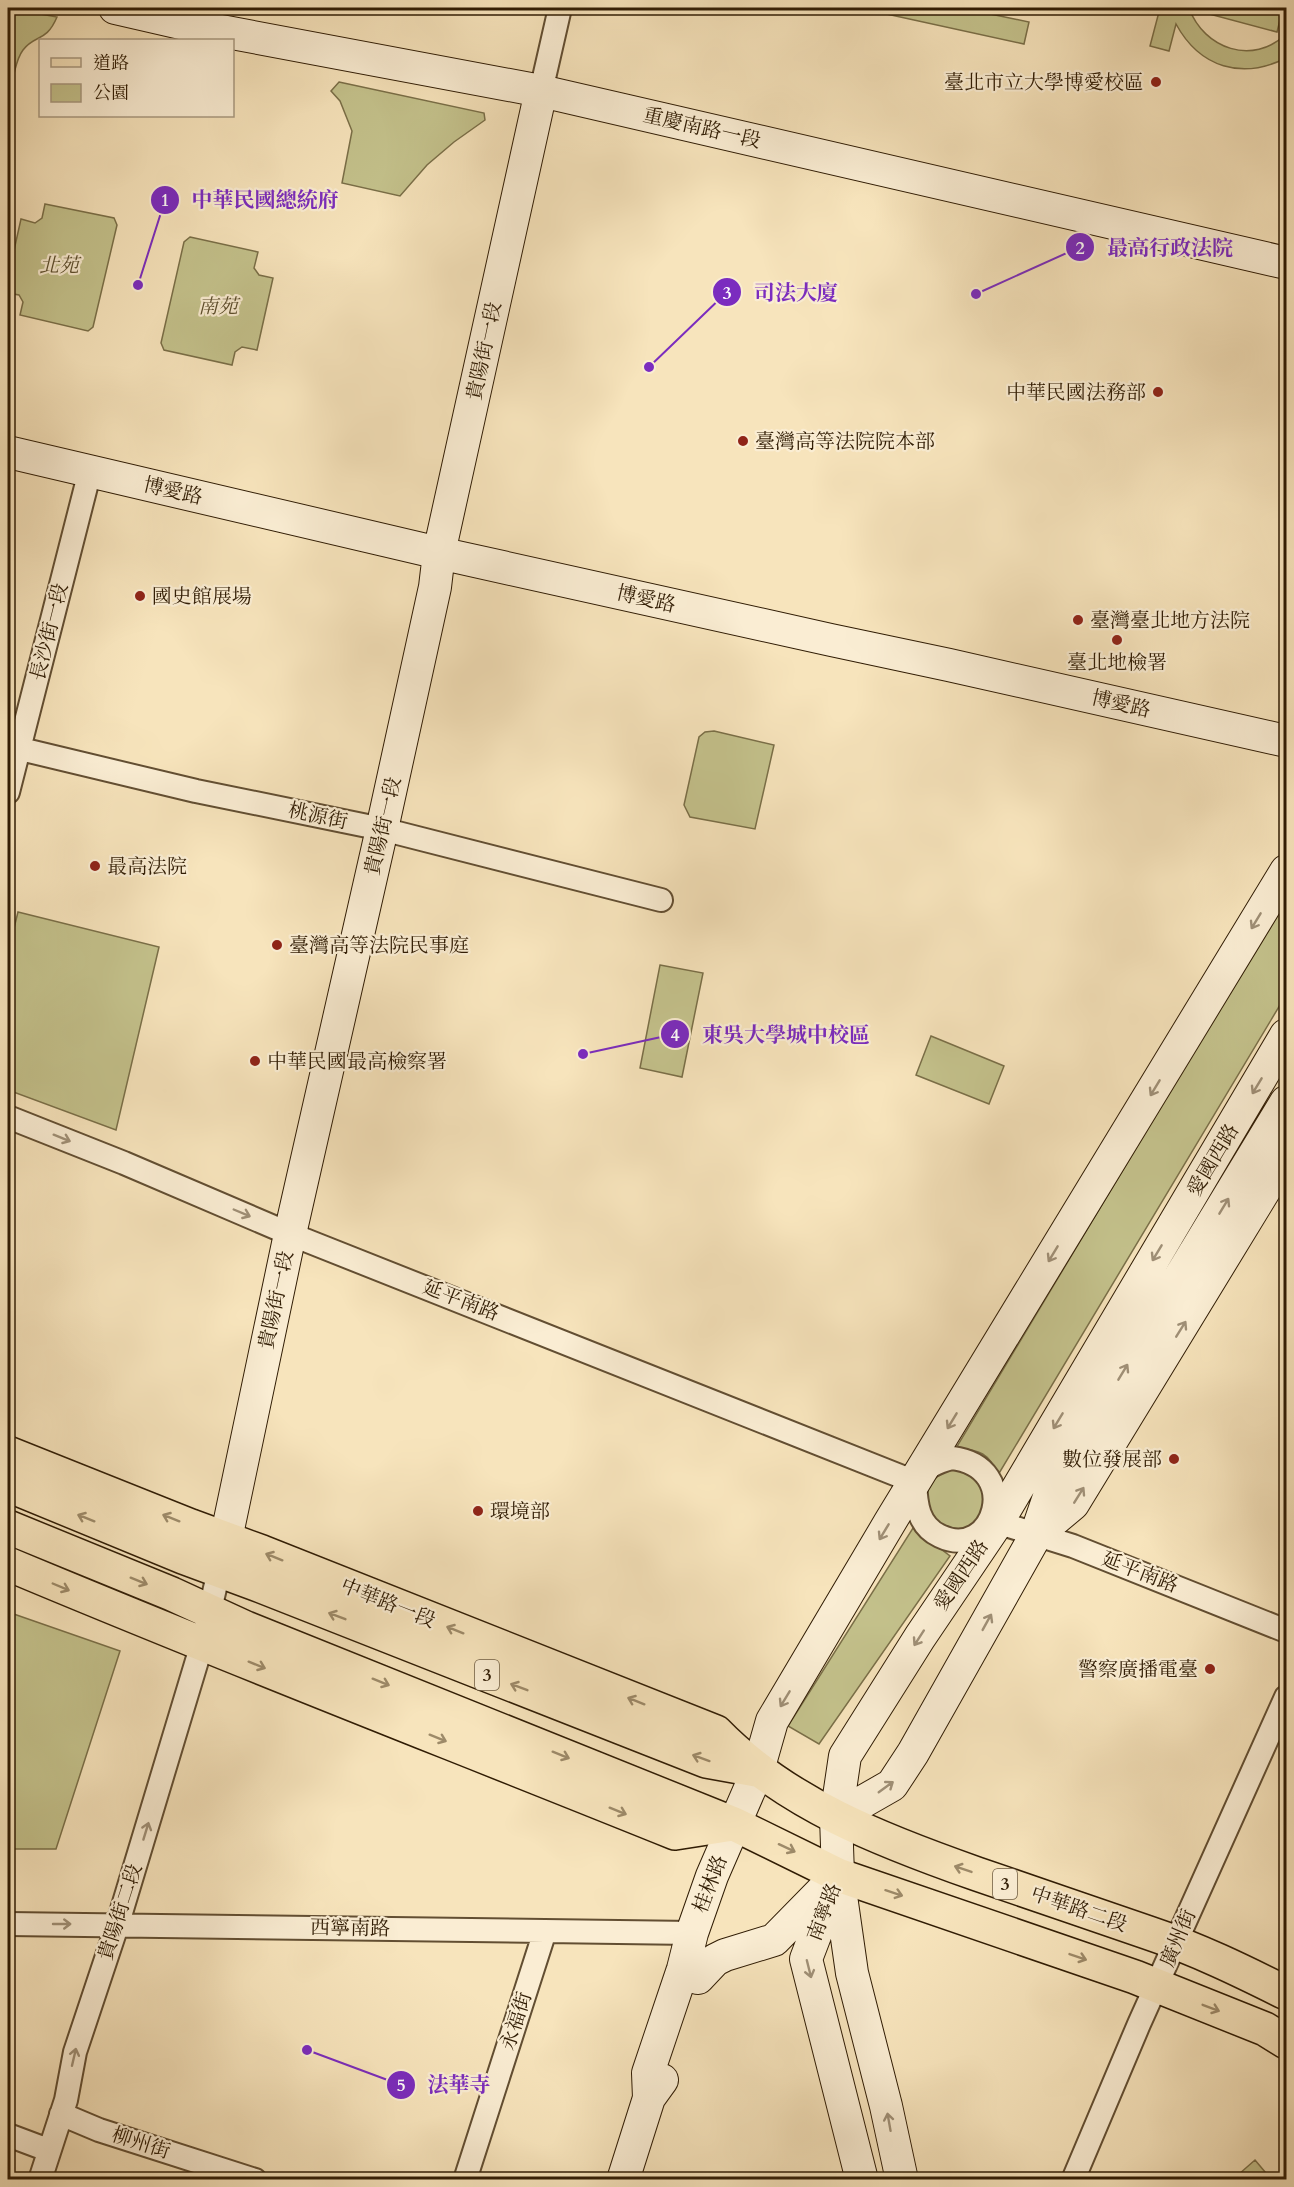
<svg xmlns="http://www.w3.org/2000/svg" width="1294" height="2187" font-family="Cardo,'Noto Serif TC',serif">
	<rect width="100%" height="100%" fill="#f7e4bc"/>
	<filter id="stains"><feTurbulence type="fractalNoise" baseFrequency=".00333" numOctaves="4"/><feColorMatrix values="0 0 0 0 .2 0 0 0 0 .09 0 0 0 0 .02 0 0 0 .5 -.17"/></filter>
	<radialGradient id="worn" r=".72"><stop offset=".6" stop-color="#630" stop-opacity="0"/><stop offset="1" stop-color="#630" stop-opacity=".3"/></radialGradient>
	<!-- green -->
	<path fill="#c4c28c" stroke="#7a6f48" stroke-width="1.5" d="M8 8 57 17C46 43 35 34 23 50 14 62 11 92 8 107Z
		M859 8H986L981 12 1029 22 1024 44Z
		M1160 8H1189C1204 49 1253 66 1286 34V58C1242 80 1200 68 1176 24L1169 51 1150 46Z
		M1199 8H1283L1277 32 1198 11Z
		M339 82 484 113 485 120 454 142 427 165 400 196 342 183 352 131 340 101 331 91Z
		M45 204 114 218 117 225 93 327 88 331 20 315 23 302 19 295 8 293V277L21 219 35 223 42 218Z
		M190 237 258 252 254 268 259 275 273 278 257 350 242 347 235 352 232 365 164 350 161 343 184 242Z
		M714 731 774 745 755 829 690 817 684 805 699 737 705 732Z
		M1286 898V995L998 1475C989 1453 980 1450 956 1448Z
		M18 912 159 947 116 1130 8 1090V952Z
		M660 965 703 973 682 1077 640 1068Z
		M931 1036 1004 1066 989 1104 916 1075Z
		M950 1468 970 1470 988 1494 980 1521C975 1524 968 1529 962 1530 925 1535 910 1484 950 1468Z
		M913 1528 950 1556 819 1744 788 1726Z
		M8 1612 120 1651 56 1849H8Z
		M1255 2160 1271 2179H1243L1239 2174Z"/>
	<g fill="none" stroke-linecap="round" stroke-linejoin="round">
		<defs>
			<path id="street" d="M541 91 560 8
				M8 746 196 791 382 829 661 900
				M8 792 90 471
				M8 1117 124 1163 290 1234 915 1482
				M952 1458C1024 1467 994 1562 940 1536 918 1526 916 1504 915 1482 925 1468 935 1462 952 1458Z
				M990 1520 1073 1546 1286 1631
				M8 1924 692 1933
				M61 2114 99 2130 255 2180
				M8 2135 48 2150
				M40 2180 66 2100 75 2052 117 1926 202 1644 222 1558
				M465 2180 545 1931
				M1073 2180 1139 2024 1286 1697"/>
			<path id="secondary" d="M115 8 189 25 541 91 1286 263
				M8 452 439 553 831 640 949 665 1286 741
				M1037 1534 1073 1504 1286 1155
				M226 1539 290 1234 382 829 435 587 439 553 541 91
				M836 1817 892 1785 913 1753 1036 1535 1052 1488 1286 1102
				M837 1878 806 1959 862 2180
				M698 1978 715 1960 725 1955 774 1940 829 1884
				M649 2098 648 2073 683 1969 692 1933 712 1876 758 1770 772 1721 890 1522 1286 871
				M623 2180 649 2098 662 2080
				M902 2180 886 2106 852 1973 838 1875 836 1817 845 1756 920 1637 997 1523 1286 1035"/>
			<path id="primary" d="M8 1453 191 1526 262 1552 716 1732C786 1804 883 1841 977 1874 1034 1894 1092 1913 1149 1933 1197 1949 1242 1971 1286 1993
				M8 1485 183 1557 256 1584 706 1761 756 1770
				M8 1527 172 1594 246 1628 734 1824 838 1875 1135 1977 1265 2029 1286 2042
				M8 1564C229 1657 452 1743 675 1833L733 1824"/>
		</defs>
		<!-- street casing -->
		<use href="#street" stroke="#624e32" stroke-width="26"/>
		<!-- secondary casing -->
		<use href="#secondary" stroke="#301c04" stroke-width="34"/>
		<!-- primary casing -->
		<use href="#primary" stroke="#301c04" stroke-width="36"/>
		<!-- street -->
		<use href="#street" stroke="#faedd3" stroke-width="22"/>
		<!-- secondary -->
		<use href="#secondary" stroke="#faedd3" stroke-width="32"/>
		<!-- primary -->
		<use href="#primary" stroke="#f7e4bc" stroke-width="33"/>
	</g>
	<!-- one-way arrows -->
	<defs><path id="oneway-shaft" d="M-6 0H5M1.5-3L5.5 0L1.5 3" fill="none" stroke-width="1.6" stroke-linecap="round" stroke-linejoin="round" transform="scale(1.5)"/></defs>
	<g stroke="#9f8f76">
		<use href="#oneway-shaft" transform="translate(1256 921) rotate(121)"/>
		<use href="#oneway-shaft" transform="translate(1257 1086) rotate(121)"/>
		<use href="#oneway-shaft" transform="translate(1155 1088) rotate(121)"/>
		<use href="#oneway-shaft" transform="translate(62 1138) rotate(22)"/>
		<use href="#oneway-shaft" transform="translate(1224 1206) rotate(-59)"/>
		<use href="#oneway-shaft" transform="translate(242 1213) rotate(23)"/>
		<use href="#oneway-shaft" transform="translate(1157 1253) rotate(121)"/>
		<use href="#oneway-shaft" transform="translate(1053 1254) rotate(121)"/>
		<use href="#oneway-shaft" transform="translate(1181 1329) rotate(-58)"/>
		<use href="#oneway-shaft" transform="translate(1123 1372) rotate(-59)"/>
		<use href="#oneway-shaft" transform="translate(952 1421) rotate(121)"/>
		<use href="#oneway-shaft" transform="translate(1058 1421) rotate(121)"/>
		<use href="#oneway-shaft" transform="translate(1079 1495) rotate(-58)"/>
		<use href="#oneway-shaft" transform="translate(884 1532) rotate(121)"/>
		<use href="#oneway-shaft" transform="translate(987 1622) rotate(-61)"/>
		<use href="#oneway-shaft" transform="translate(919 1638) rotate(123)"/>
		<use href="#oneway-shaft" transform="translate(785 1699) rotate(121)"/>
		<use href="#oneway-shaft" transform="translate(886 1787) rotate(-36)"/>
		<use href="#oneway-shaft" transform="translate(146 1831) rotate(-73)"/>
		<use href="#oneway-shaft" transform="translate(62 1924)"/>
		<use href="#oneway-shaft" transform="translate(809 1969) rotate(76)"/>
		<use href="#oneway-shaft" transform="translate(74 2057) rotate(-77)"/>
		<use href="#oneway-shaft" transform="translate(889 2122) rotate(-100)"/>
	</g>
	<g stroke="#9d8a69">
		<use href="#oneway-shaft" transform="translate(86 1518) rotate(-158)"/>
		<use href="#oneway-shaft" transform="translate(171 1518) rotate(-158)"/>
		<use href="#oneway-shaft" transform="translate(274 1557) rotate(-158)"/>
		<use href="#oneway-shaft" transform="translate(139 1581) rotate(22)"/>
		<use href="#oneway-shaft" transform="translate(61 1587) rotate(23)"/>
		<use href="#oneway-shaft" transform="translate(337 1616) rotate(-159)"/>
		<use href="#oneway-shaft" transform="translate(455 1630) rotate(-158)"/>
		<use href="#oneway-shaft" transform="translate(257 1665) rotate(22)"/>
		<use href="#oneway-shaft" transform="translate(381 1682) rotate(22)"/>
		<use href="#oneway-shaft" transform="translate(519 1687) rotate(-159)"/>
		<use href="#oneway-shaft" transform="translate(636 1701) rotate(-158)"/>
		<use href="#oneway-shaft" transform="translate(438 1738) rotate(22)"/>
		<use href="#oneway-shaft" transform="translate(561 1755) rotate(22)"/>
		<use href="#oneway-shaft" transform="translate(701 1758) rotate(-160)"/>
		<use href="#oneway-shaft" transform="translate(618 1811) rotate(22)"/>
		<use href="#oneway-shaft" transform="translate(787 1848) rotate(25)"/>
		<use href="#oneway-shaft" transform="translate(963 1869) rotate(-161)"/>
		<use href="#oneway-shaft" transform="translate(894 1893) rotate(18)"/>
		<use href="#oneway-shaft" transform="translate(1078 1957) rotate(19)"/>
		<use href="#oneway-shaft" transform="translate(1211 2008) rotate(21)"/>
	</g>
	<!-- markers -->
	<g fill="#8f2418" stroke="#faedd3" stroke-width="2">
		<circle cx="1156" cy="82" r="6"/>
		<circle cx="1158" cy="392" r="6"/>
		<circle cx="743" cy="441" r="6"/>
		<circle cx="140" cy="596" r="6"/>
		<circle cx="1078" cy="620" r="6"/>
		<circle cx="1117" cy="640" r="6"/>
		<circle cx="95" cy="866" r="6"/>
		<circle cx="277" cy="945" r="6"/>
		<circle cx="255" cy="1061" r="6"/>
		<circle cx="1174" cy="1459" r="6"/>
		<circle cx="478" cy="1511" r="6"/>
		<circle cx="1210" cy="1669" r="6"/>
	</g>
	<g text-anchor="middle" dominant-baseline="central" stroke-width="4.5" stroke-linejoin="round" paint-order="stroke">
		<!-- shield labels -->
		<g fill="#faedd3" stroke="#6d5b42" stroke-width="1.5">
			<rect x="475" y="1660" width="24" height="30" rx="4.5"/>
			<rect x="993" y="1869" width="24" height="30" rx="4.5"/>
		</g>
		<g font-size="18" font-weight="bold" fill="#301c04">
			<text x="487" y="1675">3</text>
			<text x="1005" y="1884">3</text>
		</g>
		<!-- poi labels -->
		<g font-size="20" fill="#301c04" stroke="#faedd3" text-anchor="start">
			<text x="1144" y="82" text-anchor="end">臺北市立大學博愛校區</text>
			<text x="1146" y="392" text-anchor="end">中華民國法務部</text>
			<text x="755" y="441">臺灣高等法院院本部</text>
			<text x="152" y="596">國史館展場</text>
			<text x="1090" y="620">臺灣臺北地方法院</text>
			<text x="1117" y="662" text-anchor="middle">臺北地檢署</text>
			<text x="107" y="866">最高法院</text>
			<text x="289" y="945">臺灣高等法院民事庭</text>
			<text x="267" y="1061">中華民國最高檢察署</text>
			<text x="1162" y="1459" text-anchor="end">數位發展部</text>
			<text x="490" y="1511">環境部</text>
			<text x="1198" y="1669" text-anchor="end">警察廣播電臺</text>
		</g>
		<!-- street labels -->
		<g font-size="20" fill="#301c04" stroke="#faedd3">
			<text transform="translate(702 128) rotate(13)">重慶南路一段</text>
			<text transform="translate(484 351) rotate(-78)">貴陽街一段</text>
			<text transform="translate(173 491) rotate(13)">博愛路</text>
			<text transform="translate(646 599) rotate(13)">博愛路</text>
			<text transform="translate(49 632) rotate(-76)">長沙街一段</text>
			<text transform="translate(1121 704) rotate(13)">博愛路</text>
			<text transform="translate(318 816) rotate(12)">桃源街</text>
			<text transform="translate(383 826) rotate(-77)">貴陽街一段</text>
			<text transform="translate(1213 1160) rotate(-59)">愛國西路</text>
			<text transform="translate(276 1300) rotate(-78)">貴陽街一段</text>
			<text transform="translate(461 1300) rotate(21)">延平南路</text>
			<text transform="translate(1140 1572) rotate(21)">延平南路</text>
			<text transform="translate(961 1575) rotate(-56)">愛國西路</text>
			<text transform="translate(388 1603) rotate(22)">中華路一段</text>
			<text transform="translate(710 1884) rotate(-69)">桂林路</text>
			<text transform="translate(1079 1909) rotate(19)">中華路二段</text>
			<text transform="translate(120 1912) rotate(-72)">貴陽街二段</text>
			<text transform="translate(824 1912) rotate(-69)">南寧路</text>
			<text transform="translate(350 1928) rotate(1)">西寧南路</text>
			<text transform="translate(1178 1938) rotate(-67)">廣州街</text>
			<text transform="translate(516 2021) rotate(-72)">永福街</text>
			<text transform="translate(141 2143) rotate(18)">柳州街</text>
		</g>
		<!-- park labels -->
		<g font-size="20" font-style="italic" fill="#5c4e2d" stroke="#faedd3">
			<text x="59" y="265">北苑</text>
			<text x="218" y="306">南苑</text>
		</g>
	</g>
	<!-- callouts -->
	<path fill="none" stroke="#7b2cbf" stroke-width="2" d="M138 285L165 200M976 294L1080 247M649 367L727 292M583 1054L675 1034M307 2050L401 2085"/>
	<g fill="#7b2cbf" stroke="#faedd3" stroke-width="2">
		<circle cx="138" cy="285" r="6"/>
		<circle cx="976" cy="294" r="6"/>
		<circle cx="649" cy="367" r="6"/>
		<circle cx="583" cy="1054" r="6"/>
		<circle cx="307" cy="2050" r="6"/>
		<circle cx="165" cy="200" r="15"/>
		<circle cx="1080" cy="247" r="15"/>
		<circle cx="727" cy="292" r="15"/>
		<circle cx="675" cy="1034" r="15"/>
		<circle cx="401" cy="2085" r="15"/>
	</g>
	<g font-size="18" text-anchor="middle" font-weight="bold" fill="#fff">
		<text x="165" y="206">1</text>
		<text x="1080" y="254">2</text>
		<text x="727" y="299">3</text>
		<text x="675" y="1041">4</text>
		<text x="401" y="2091">5</text>
	</g>
	<g font-size="21" text-anchor="middle" font-weight="bold" fill="#7b2cbf" stroke="#faedd3" stroke-width="4.5" stroke-linejoin="round" paint-order="stroke">
		<text x="265" y="207">中華民國總統府</text>
		<text x="1170" y="255">最高行政法院</text>
		<text x="796" y="300">司法大廈</text>
		<text x="786" y="1042">東吳大學城中校區</text>
		<text x="459" y="2092">法華寺</text>
	</g>
	<!-- margin -->
	<rect width="1294" height="2187" fill="none" stroke="#f7e4bc" stroke-width="30"/>
	<rect x="9" y="9" width="1276" height="2169" fill="none" stroke="#301c04" stroke-width="3"/>
	<rect x="15" y="15" width="1264" height="2157" fill="none" stroke="#301c04" stroke-width="1.5"/>
	<!-- legend -->
	<rect x="39" y="39" width="195" height="78" fill="#faedd3" stroke="#a99980" stroke-width="1.5"/>
	<rect x="51" y="58" width="30" height="9" fill="#f7e4bc" stroke="#a99980" stroke-width="1.5"/>
	<text x="93" y="69" font-size="18" fill="#301c04">道路</text>
	<rect x="51" y="84" width="30" height="18" fill="#c4c28c" stroke="#a99980" stroke-width="1.5"/>
	<text x="93" y="99" font-size="18" fill="#301c04">公園</text>
	<rect width="100%" height="100%" filter="url(#stains)"/>
	<rect width="100%" height="100%" fill="url(#worn)"/>
</svg>
